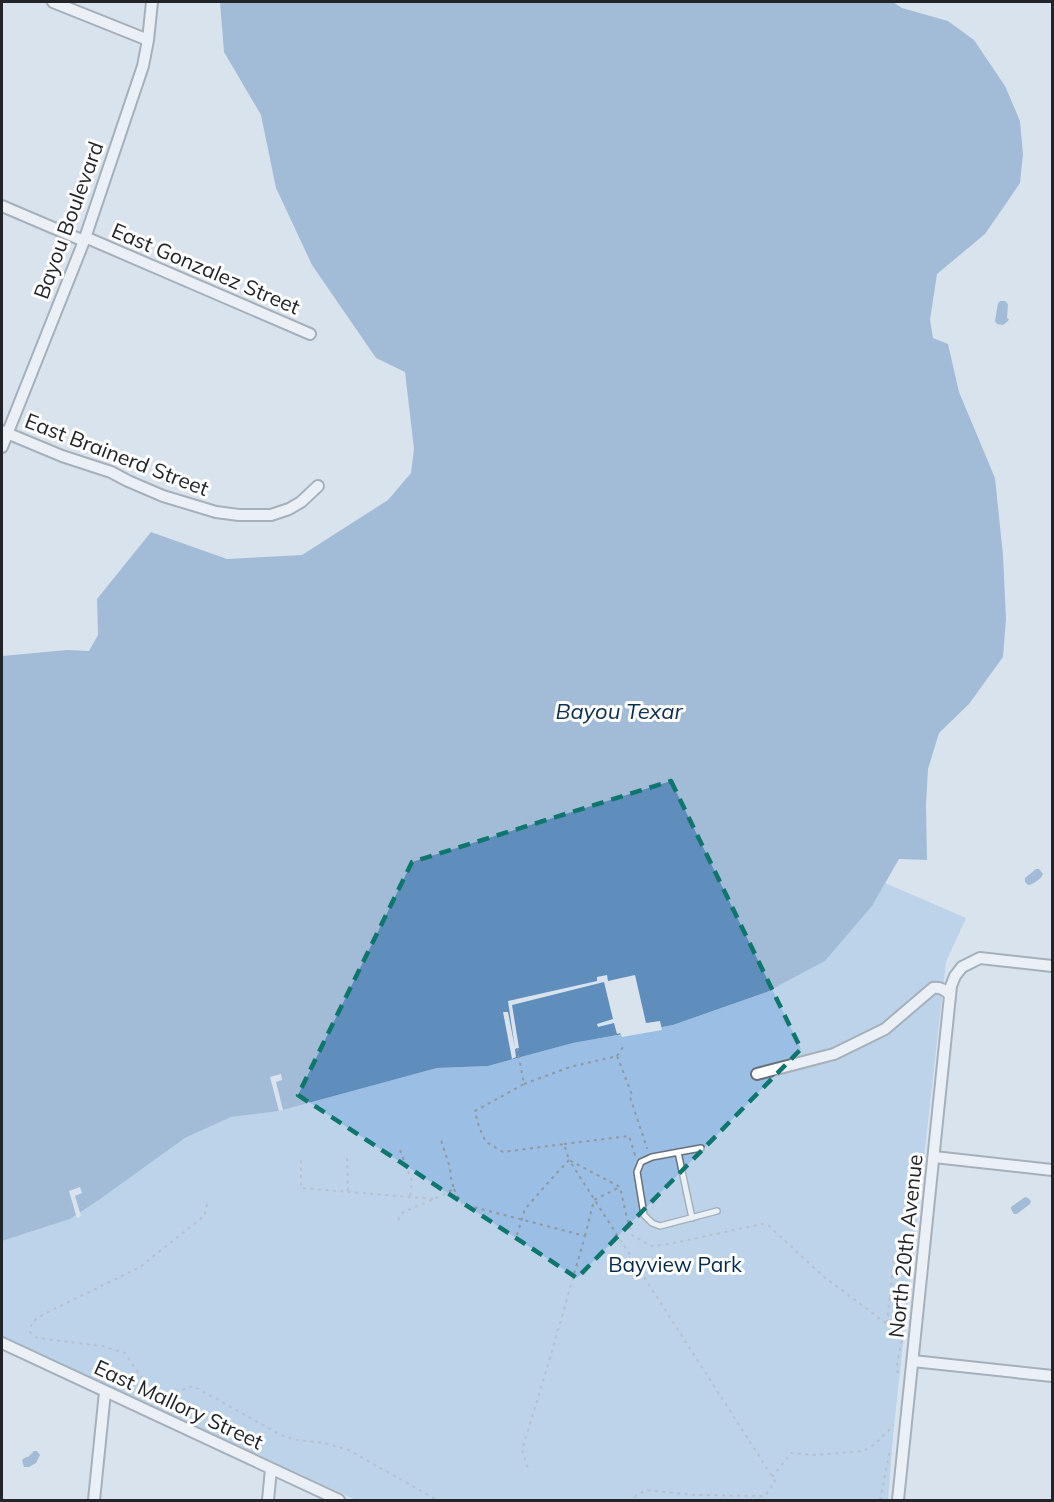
<svg xmlns="http://www.w3.org/2000/svg" width="1054" height="1502" font-family="Mulish,sans-serif">
	<rect width="100%" height="100%" fill="#d9e3ee"/>
	<!-- green -->
	<path fill="#9abee4" d="M885 883 966 918 946 962 894 1425 888 1500H356L2 1336V1241L70 1219 99 1200 185 1138 231 1117 279 1111 437 1068 488 1066 573 1043 673 1025 767 992 825 961 872 906Z"/>
	<!-- water -->
	<path fill="#5f8dbc" d="M220 2H893L902 8 948 21 974 40 1005 86 1020 121 1023 154 1020 183 985 234 937 274 930 320 933 338 948 344 959 392 995 478 1003 555 1006 619 1003 657 969 704 939 733 928 769 926 804 927 860 899 859 872 906 825 961 767 992 673 1025 573 1043 488 1066 437 1068 279 1111 231 1117 185 1138 99 1200 70 1219 2 1241V656L67 650 89 651 98 635 97 599 151 532 227 559 302 555 388 500 411 473 414 449 405 372 376 358 312 265 276 188 261 115 224 52Z
		M1000 301H1005L1008 304 1007 318 1009 319 1008 321 1003 325 997 324 995 321 998 303Z
		M1036 869H1039L1043 874C1042 878 1033 885 1028 885L1025 882V878Z
		M1025 1197 1028 1198 1031 1201 1030 1204 1017 1214H1014L1011 1209V1207Z
		M34 1451H37L40 1455 36 1463 29 1467H24L22 1461C23 1458 25 1457 28 1457Z"/>
	<!-- pier -->
	<path fill="#d9e3ee" d="M607 975 608 981 635 975 646 1023 660 1021 662 1030 622 1037 620 1033 617 1034 614 1023 598 1027 597 1024 613 1019 604 982 512 1005 519 1048 515 1049 516 1057 512 1059 503 1012H508L515 1048 508 1001 597 981V977Z
		M281 1074 282 1080 276 1082 283 1110 279 1111 270 1077Z
		M80 1187 82 1193 75 1196 81 1216 77 1218 69 1191Z"/>
	<g fill="none" stroke-linecap="round" stroke-linejoin="round">
		<defs>
			<path id="service" d="M701 1148 652 1157 641 1162 637 1172 644 1215 652 1223 660 1226 717 1211
				M678 1152 692 1218"/>
			<path id="minor" d="M53 2 148 40
				M2 206 84 241
				M85 237 310 334
				M2 431 62 456 111 472 128 481 163 496 216 512 239 515H271L289 509 301 502 318 486
				M2 447 84 241 143 66 148 40 152 2
				M757 1074 834 1054 885 1029 933 988C941 987 945 990 950 995
				M934 1157 1052 1170
				M2 1343 339 1500
				M913 1361 1052 1376
				M94 1500 105 1392
				M268 1500 271 1469
				M898 1500 951 986 955 976 962 967 980 958 1052 966"/>
		</defs>
		<!-- service casing -->
		<use href="#service" stroke="#68717b" stroke-width="8"/>
		<!-- minor casing -->
		<use href="#minor" stroke="#68717b" stroke-width="14"/>
		<!-- path -->
		<path stroke="#9098a0" stroke-width="2" stroke-dasharray="3 4.5" stroke-linecap="butt" d="M517 1048 524 1084 475 1111 479 1127 486 1142 503 1152 564 1144 569 1160 620 1187 626 1214 632 1235 651 1246 669 1244 762 1224 769 1226 823 1276 887 1324 904 1334
			M617 1056 625 1044
			M524 1084 570 1067 617 1056 632 1095 630 1097 647 1148H646
			M564 1144 629 1136 635 1155 636 1154
			M400 1150 412 1181 410 1197
			M347 1158 348 1192
			M301 1160V1188L434 1199
			M454 1189 462 1204 585 1236 548 1365 522 1450 529 1472
			M207 1204 204 1216 140 1267 44 1314 32 1322 30 1332 37 1338 102 1346 125 1353 152 1393 163 1397 193 1386 281 1435 297 1440 324 1443 349 1450 437 1500
			M398 1220 403 1212 434 1199 454 1189 451 1179 450 1168 440 1137
			M517 1235 525 1209 554 1176 569 1160 775 1481 765 1496 694 1495 646 1490 629 1500
			M585 1236 594 1200 620 1187
			M887 1323 894 1258 903 1235
			M898 1373 897 1364 902 1340
			M772 1477 791 1453 815 1455 863 1451 875 1444 894 1425
			M880 1500 890 1450"/>
		<!-- service -->
		<use href="#service" stroke="#fff" stroke-width="5"/>
		<!-- minor -->
		<use href="#minor" stroke="#fff" stroke-width="10"/>
	</g>
	<!-- marked area -->
	<path d="M0 0H1054V1502H0ZM671 781 801 1049 577 1278 298 1095 412 862Z" fill="#d9e3ee" fill-opacity=".55" fill-rule="evenodd"/>
	<path fill="none" stroke="#0f766e" stroke-width="4.5" stroke-dasharray="12 8" stroke-linejoin="round" d="M671 781 801 1049 577 1278 298 1095 412 862Z"/>
	<g text-anchor="middle" dominant-baseline="central" stroke-width="6" stroke-linejoin="round" paint-order="stroke">
		<!-- street labels -->
		<g font-size="21" fill="#212529" stroke="#fff">
			<text transform="translate(68 220) rotate(-70)">Bayou Boulevard</text>
			<text transform="translate(206 268) rotate(23)">East Gonzalez Street</text>
			<text transform="translate(117 454) rotate(21)">East Brainerd Street</text>
			<text transform="translate(905 1246) rotate(-84)">North 20th Avenue</text>
			<text transform="translate(179 1404) rotate(25)">East Mallory Street</text>
		</g>
		<!-- park labels -->
		<g font-size="21" fill="#082a4a" stroke="#fff">
			<text x="675" y="1264">Bayview Park</text>
		</g>
		<!-- water labels -->
		<g font-size="22" font-style="italic" fill="#0d2f50" stroke="#fff">
			<text x="619" y="711">Bayou Texar</text>
		</g>
	</g>
	<!-- border -->
	<rect width="1054" height="1502" fill="none" stroke="#212529" stroke-width="6"/>
</svg>
